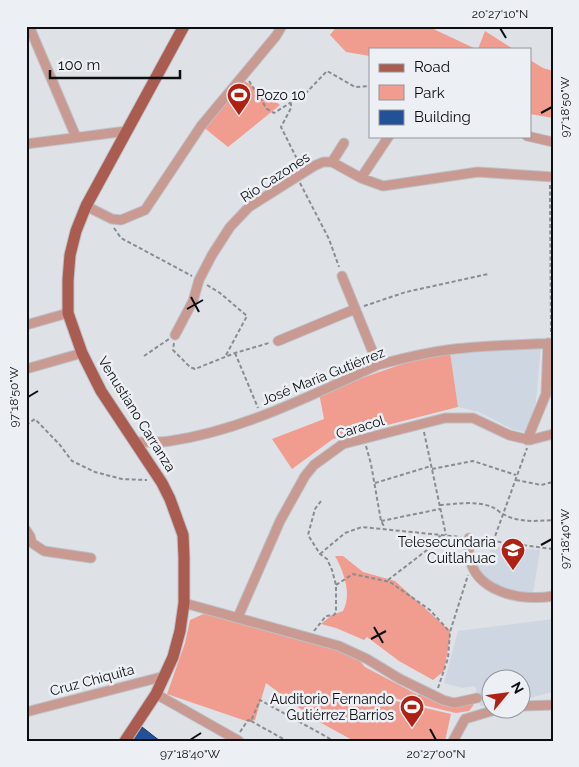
<svg xmlns="http://www.w3.org/2000/svg" width="579" height="767" font-family="Raleway,sans-serif">
	<rect width="100%" height="100%" fill="#dee2e7"/>
	<!-- built -->
	<path fill="#ced6e2" d="M541 346 535 412 528 433 512 429 479 412 458 407 450 352Z
		M491 546 540 550 533 593 525 594 492 586 480 576 476 566 479 562 489 561Z
		M553 619V692L522 700V680H492L491 705 480 706 475 686 462 688 444 683 458 631Z"/>
	<!-- green -->
	<path fill="#f09c8e" d="M337 26H427L476 49H370V56L346 52 330 35Z
		M485 31 513 49H478Z
		M530 60 543 68 553 71V118L530 114Z
		M242 79 280 105 228 147 202 126Z
		M450 352 458 407 333 439 292 469 272 439 324 419 319 393 431 354Z
		M335 556H343L363 572 395 581 450 631V638L444 671 433 680 399 661 367 637 364 640 336 628 321 624 332 615 343 611C352 594 344 572 335 556Z
		M208 612 353 653 365 667 418 695 423 690 455 702 474 701 473 706 469 711 456 713 381 695 376 727 382 698 451 714 445 741H354L314 719 266 683 255 720 249 722 167 694 185 643 190 620Z"/>
	<!-- building -->
	<path fill="#225196" stroke="#183969" d="M142 727 160 741H131Z"/>
	<g fill="none" stroke-linecap="round" stroke-linejoin="round">
		<defs>
			<path id="minor" d="M29 26 76 137
				M527 136 553 142
				M26 144 127 131
				M332 162 344 143
				M361 178 389 136
				M86 206 112 219 121 220 145 210 201 126 276 36 282 26
				M342 276 378 365
				M26 325 68 313
				M175 335 193 301 199 280 212 255 230 227 249 207 314 166 323 162H332L361 178 383 186 478 172 553 177
				M278 341 355 309
				M26 369 82 353
				M527 440 546 394 548 343
				M136 442C147 442 159 443 170 441 244 430 311 395 378 365 407 357 435 350 465 348 494 345 523 345 553 343
				M26 530 30 536 32 543
				M469 538C469 543 468 548 469 553 472 592 522 602 553 596
				M32 543 44 551 91 558
				M184 603 339 646 367 659 400 679 443 700 454 703 477 698
				M238 617 280 521 305 476 314 465 343 444 445 418H473L509 435 530 440 553 434
				M156 694 239 741
				M522 706 553 705
				M26 712 165 676
				M453 741 465 719 495 710"/>
			<path id="major" d="M125 741 156 694 173 657 180 631 184 603V557L183 535 170 499 162 483 101 391 82 353 68 313V280L70 255 76 231 86 206 184 26"/>
		</defs>
		<!-- minor casing -->
		<use href="#minor" stroke="#bdc0c5" stroke-width="11"/>
		<!-- major casing -->
		<use href="#major" stroke="#bdc0c5" stroke-width="13"/>
		<!-- path -->
		<path stroke="#8a8d90" stroke-width="2" stroke-dasharray="4 2.5" stroke-linecap="butt" d="M249 81 267 109 274 113 306 93 327 71 355 87 370 86
			M291 102V108L281 127 300 165
			M300 183 329 239 339 267
			M550 185 551 335
			M114 228 121 238 192 276
			M207 285 220 293 247 316 225 357
			M364 306 406 292 488 274
			M174 343 173 350 190 367 195 369 235 353 269 343
			M235 353 258 408
			M144 356 169 339
			M26 425 35 419 60 445 72 461 95 472 122 479 147 480
			M424 432 446 535
			M366 446 371 464 381 521 385 528
			M432 469 473 461 516 475
			M516 480 541 485 553 482
			M375 483 431 466
			M440 505C456 504 478 500 494 508 497 509 500 513 503 514 519 523 536 521 553 520
			M381 521 440 509
			M478 539 552 549 553 547
			M493 542 527 448
			M320 554 345 533 362 527 461 537
			M388 580 427 550 441 535
			M336 585 353 574 390 582 430 610 449 631
			M314 631 326 616 334 615 336 612V585L332 570 327 559 320 554 308 535 315 509 321 501
			M438 688 448 658 450 632 468 575
			M251 721 287 741
			M240 732 248 720 251 721 260 700 334 741"/>
		<!-- minor -->
		<use href="#minor" stroke="#c89a92" stroke-width="9"/>
		<!-- major -->
		<use href="#major" stroke="#aa5c50" stroke-width="11"/>
	</g>
	<!-- ticks -->
	<path fill="none" stroke="#0d0e10" stroke-width="2" d="M500 28 506 38M541 113 552 107M191 297 199 312M187 309 203 300M28 397 38 391M541 545 552 539M374 627 383 643M371 639 386 631M430 729 436 740M190 740 201 733"/>
	<!-- icons -->
	<defs>
		<symbol id="stadium-pin" viewBox="-11 -11 22 30"><path d="M0 17L-7.5 6A9.5 9.5 0 1 1 7.5 6Z" fill="#b02115" stroke="#eceff4"/><path d="M0-5a6.5 5 0 1 0 0 10a6.5 5 0 1 0 0-10ZM-3.5-1.8h7v3.6h-7Z" fill="#fff"/></symbol>
		<symbol id="school-pin" viewBox="-11 -11 22 30"><path d="M0 17L-7.5 6A9.5 9.5 0 1 1 7.5 6Z" fill="#b02115" stroke="#eceff4"/><path d="M0-5L7-2L0 1L-7-2ZM-4 1L0 2.5L4 1V4Q0 6-4 4Z" fill="#fff"/></symbol>
	</defs>
	<g fill-rule="evenodd">
		<use href="#stadium-pin" x="225" y="81" width="28" height="38"/>
		<use href="#school-pin" x="499" y="536" width="28" height="38"/>
		<use href="#stadium-pin" x="398" y="693" width="28" height="38"/>
	</g>
	<g text-anchor="middle" dominant-baseline="central" stroke-width="5" stroke-linejoin="round" paint-order="stroke">
		<!-- poi labels -->
		<g font-size="14" fill="#0d0e10" stroke="#eceff4" text-anchor="end">
			<text x="256" y="95" text-anchor="start">Pozo 10</text>
			<text x="496" y="542">Telesecundaria<tspan x="496" dy="16">Cuitlahuac</tspan></text>
			<text x="394" y="699">Auditorio Fernando<tspan x="394" dy="16">Gutiérrez Barrios</tspan></text>
		</g>
		<!-- street labels -->
		<g font-size="14" fill="#0d0e10" stroke="#eceff4">
			<text transform="translate(275 177) rotate(-33)">Río Cazones</text>
			<text transform="translate(323 376) rotate(-22)">José María Gutiérrez</text>
			<text transform="translate(137 414) rotate(58)">Venustiano Carranza</text>
			<text transform="translate(360 427) rotate(-17)">Caracol</text>
			<text transform="translate(92 680) rotate(-15)">Cruz Chiquita</text>
		</g>
	</g>
	<!-- border -->
	<rect width="579" height="767" fill="none" stroke="#eceff4" stroke-width="55"/>
	<!-- legend -->
	<rect x="369" y="48" width="162" height="90" fill="#eceff4" stroke="#939599"/>
	<rect x="379" y="64" width="25" height="8" fill="#aa5c50" stroke="#939599"/>
	<text x="414" y="72" font-size="15" fill="#0d0e10">Road</text>
	<rect x="379" y="85" width="25" height="15" fill="#f09c8e" stroke="#939599"/>
	<text x="414" y="98" font-size="15" fill="#0d0e10">Park</text>
	<rect x="379" y="110" width="25" height="15" fill="#225196" stroke="#939599"/>
	<text x="414" y="122" font-size="15" fill="#0d0e10">Building</text>
	<!-- north arrow -->
	<g transform="translate(506 694) rotate(61)"><circle r="24" fill="#eceff4" stroke="#939599"/>
	<path d="M0-4L9 19L0 12L-9 19Z" fill="#b02115"/>
	<text y="-8" font-size="14" font-weight="bold" text-anchor="middle" fill="#0d0e10">N</text>
	</g>
	<!-- scale -->
	<path d="M50 70v8h130v-8" fill="none" stroke="#0d0e10" stroke-width="2.5"/>
	<text x="58" y="70" font-size="15" fill="#0d0e10" stroke="#eceff4" stroke-width="4" paint-order="stroke">100 m</text>
	<rect x="28" y="28" width="524" height="712" fill="none" stroke="#0d0e10" stroke-width="2"/>
	<g font-size="12" text-anchor="middle" fill="#0d0e10">
		<text x="500" y="18">20°27'10"N</text>
		<text transform="translate(565 107) rotate(-90)" y="4">97°18'50"W</text>
		<text transform="translate(14 397) rotate(-90)" y="4">97°18'50"W</text>
		<text transform="translate(565 539) rotate(-90)" y="4">97°18'40"W</text>
		<text x="190" y="758">97°18'40"W</text>
		<text x="436" y="758">20°27'00"N</text>
	</g>
</svg>
